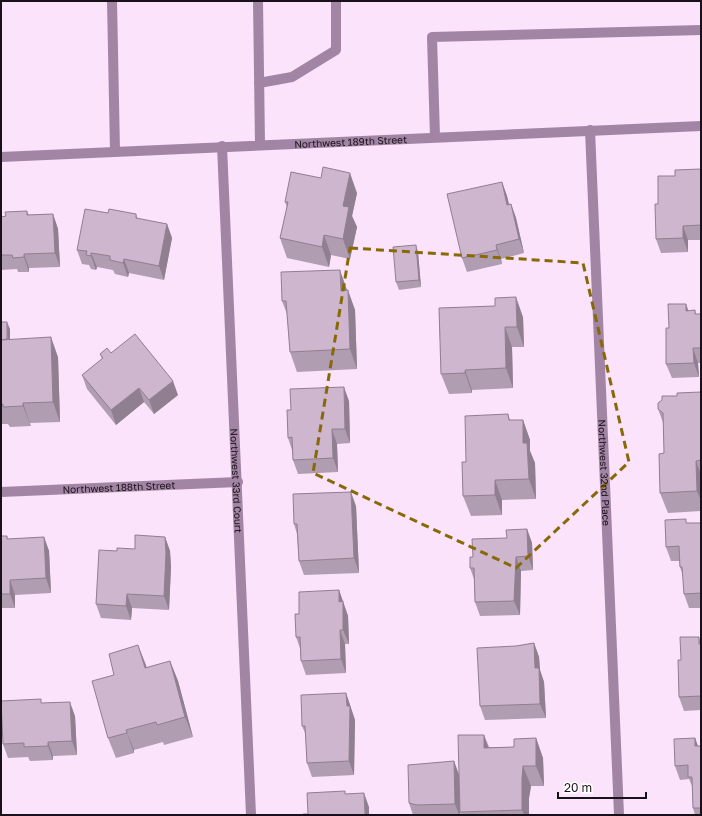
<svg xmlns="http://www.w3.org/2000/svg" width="702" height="816" font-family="'Golos Text',sans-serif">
	<rect width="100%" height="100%" fill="#fae3fb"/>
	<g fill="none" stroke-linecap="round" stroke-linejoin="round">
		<!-- lane -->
		<path stroke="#a284a4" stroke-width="10" d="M112 1 115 151
			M258 1 260 144
			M259 83 292 77 336 50V1
			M435 137 432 37 701 30"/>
		<!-- street -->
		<g stroke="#a284a4" stroke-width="10">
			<path id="s1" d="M590 130 619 815"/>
			<path id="s2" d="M222 146 251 815"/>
			<path id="s3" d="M1 157 701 126"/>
			<path id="s4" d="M1 492 238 482"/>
		</g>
	</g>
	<!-- wall -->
	<path fill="#b09db1" d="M701 169V240H688V252L661 253 656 239 658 204 675 176Z
		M502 182 507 196 509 204H511L516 218 524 253 501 259 502 264 467 272 462 258Z
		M357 193 352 216 357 227 350 259 331 255 329 267 287 258 280 238 287 207 285 202Z
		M27 211 29 215 53 214 58 229 60 267 29 268V272H18L17 269 1 270V217L6 216Z
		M108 213 136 214 138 219 167 224 172 238 164 280 129 273 128 277 115 274 113 270 97 267 96 270 91 269 89 265 82 264 77 250Z
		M418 252 421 287 399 290 396 282Z
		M347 290 355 310 357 369 297 372 290 352 287 314 282 301Z
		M686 304 688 311 695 310 696 314H701V363H698L699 377 672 378 666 364 669 328Z
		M439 308 523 317 524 347H512L513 388 472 390V393L449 394 441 374Z
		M1 322 10 329V339L58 357 60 422 30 423 31 426 10 427 8 424H1Z
		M111 353 178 395 154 414 144 402 116 425 87 389 82 375 102 359 100 354Z
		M701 392V511L668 513 660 493 664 453V425L658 409 677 396Z
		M349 401 350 443 337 444 338 472 298 474 293 460 292 450 288 438Z
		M508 414 510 420H523L530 440V451L535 463 536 499 502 500V515L471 516 463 496 466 462Z
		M356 506 359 573 304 575 299 561 297 534 294 524Z
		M687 523H701V608H689L684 594 683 576 680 567 679 561H671L666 547Z
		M527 529 532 543 533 570 521 571 520 615 480 616 475 602 474 579 470 568 507 538Z
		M1 536H7L8 539 44 537 49 551 51 593 15 595V608H1Z
		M165 537 170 551 171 567 169 610 132 608 131 620 101 618 96 604 117 551 135 549Z
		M339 590 348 616 349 644H345L346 673 306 675 301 661 300 648 296 637 299 614Z
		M699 637 701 644V710L684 711 679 697 681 660Z
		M534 643 539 657 540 670 544 682 546 718 485 720 480 706 516 646Z
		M170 661 178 681 193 737 164 745 163 742 134 750V753L116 758 108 738 146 668Z
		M346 693 355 720 354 775 312 777 307 763 306 735 302 726Z
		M42 703 75 716 77 755 53 756V760L30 761 28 757 8 758 3 744Z
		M484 735 489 747H514L536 738 543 758 544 786H531L529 798V815H461L460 812 459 789 460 815H413L409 803 454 761 459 775Z
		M695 738 698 746H701V815H695L693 808 692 786 689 779 680 780 675 766Z"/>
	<!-- shaded-wall -->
	<path fill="#907f90" d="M350 173 357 193 352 216 357 227 350 259 343 239V206Z
		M502 182 507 196 512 219 507 205Z
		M511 204 516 218 524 253 519 239Z
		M53 214 58 229 60 267 55 253Z
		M167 224 172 238 164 280 159 266Z
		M683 226 688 240V252L683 238Z
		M324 235 331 255 329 267 322 247Z
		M416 245 418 252 421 287 419 280Z
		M496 245 501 259 502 264 497 250Z
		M91 253 97 267 96 270 91 256Z
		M24 254 29 268V272L24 257Z
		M124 259 129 273 128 277 123 263Z
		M340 270 347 290 348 311 341 291Z
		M348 290 355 310 357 369 350 349Z
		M516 297 523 317 524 347 517 327Z
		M686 304 691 318 686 311Z
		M7 322 10 329V352L8 345Z
		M505 327 512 347 513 388 506 368Z
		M51 337 58 357 60 422 53 402Z
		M693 348 698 363 699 377 694 363Z
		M465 370 472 390V393L465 373Z
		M173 381 178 395 154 414 149 400Z
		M344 387 349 401 350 443 345 429Z
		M139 388 144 402 116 425 111 410Z
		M23 403 30 423 31 426 23 406Z
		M523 420 530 440V451L535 463 536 499 529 479 523 443Z
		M332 429 337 444 338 472 333 458Z
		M696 461 701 474V501L697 491Z
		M495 480 502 500V515L495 495Z
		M351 492 356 506 359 573 354 558Z
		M527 529 532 543 533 570 528 556Z
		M44 537 49 551 51 593 46 578Z
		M165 537 170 551 171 567 169 610 164 596Z
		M516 557 521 571 520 615 514 601Z
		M10 580 15 595V608L10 594Z
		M339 590 348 616 349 644 343 630 339 602Z
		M127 594 132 608 131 620 126 606Z
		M340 630 345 644 346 673 341 659Z
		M534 643 539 657 540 670 544 682 546 718 540 704 535 668Z
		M138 645 146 665 152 688 145 668Z
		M170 661 178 681 193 737 185 717Z
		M346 693 355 720 354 775 349 761Z
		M70 702 75 716 77 755 72 741Z
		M126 730 134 750V753L127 733Z
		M484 735 491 755 484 748Z
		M536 738 543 758 544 786 536 766Z
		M695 738 700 752 695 746Z
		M48 742 53 756V760L48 746Z
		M454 761 459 775 460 815H459L455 804Z
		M523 766 531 786 529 798V815H524L522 810V778Z
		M364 793 369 807V815H365Z"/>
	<!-- building -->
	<path fill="#cdb6ce" stroke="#907f90" d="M323 167 350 173 343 206 349 207 343 239 324 235 322 247 280 238 288 202H285L291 172 321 178Z
		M701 169V225L683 226V238L656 239 655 204H658V176H675V170Z
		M502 182 507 205 511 204 519 239 496 245 497 250 462 258 447 194Z
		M85 209 108 213 109 209 136 214V218L167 224 159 266 124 259 123 263 110 260V256L91 253V256L86 255 87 251 77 250Z
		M27 211V215L53 214 55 253 24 254V257L13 258 12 255H1V217L6 216 5 212Z
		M416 245 419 280 396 282 393 247Z
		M340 270 341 291 348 290 350 349 290 352 286 301H282L281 272Z
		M516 297 517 327H505L506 368 465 370V373L441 374 439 308 495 306V298Z
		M668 304H686V311L695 310V314H701V348H693L694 363 666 364V328H669Z
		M1 322H7V339L1 340Z
		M135 334 173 381 149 400 139 388 111 410 82 375 103 358 100 354 107 348 111 353Z
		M51 337 53 402 23 403V406L3 407V404H1V340Z
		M344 387 345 429H332L333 458 293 460 292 437 288 438 287 410H291L290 389Z
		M701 392V460L696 461 697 491 660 493 659 454 664 453 663 413 658 409V403L662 400V396H677V393Z
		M508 414 509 420H523V443H527L529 479 495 480V495L463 496 462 462H466L465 416Z
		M351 492 354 558 299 561 297 524H294L293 494Z
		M686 519V523H701V593L684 594 682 567H680L679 546 666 547 665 520Z
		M527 529 528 556 516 557 514 601 475 602 474 568H470V557H473L472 539 507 538 506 530Z
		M135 535 165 537 166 553 164 596 127 594 126 606 96 604 99 550 117 551V548L135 549Z
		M1 536H7V539L44 537 46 578 10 580V594H1Z
		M339 590V602L343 601V630H340L341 659 301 661 300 637H296L295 614H299V592Z
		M680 637H699V644H701V696L679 697 678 660H681Z
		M534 643 535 668H539L540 704 480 706 477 648 516 646Z
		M138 645 145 668 170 661 185 717 157 725 156 722 126 730 127 733 108 738 92 681 114 675 109 654Z
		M346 693 347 706H350L349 761 307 763 305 726H302L301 695Z
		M41 699V703L70 702 72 741 48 742V746L24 747V743L3 744 1 701Z
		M458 735H484V748L514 747V739L536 738V766H523L522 778V810L460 812Z
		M695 738V746H701V808H693L692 777H688V765L675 766 674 739Z
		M454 761 455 804 417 805 409 803 408 765Z
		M345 791V794L364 793 365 815H303V814H308L307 793Z"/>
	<!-- marked area -->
	<path fill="none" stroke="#876905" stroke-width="3" stroke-dasharray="8 5" stroke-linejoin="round" d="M350 248 583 263 629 462 516 568 313 473Z"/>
	<g text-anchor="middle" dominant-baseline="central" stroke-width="3" stroke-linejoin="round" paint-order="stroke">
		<!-- street labels -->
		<g font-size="10" fill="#191119" stroke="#fff">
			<text stroke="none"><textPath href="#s3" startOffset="350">Northwest 189th Street</textPath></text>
			<text stroke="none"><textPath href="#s1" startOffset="343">Northwest 32nd Place</textPath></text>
			<text stroke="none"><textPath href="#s2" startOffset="335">Northwest 33rd Court</textPath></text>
			<text stroke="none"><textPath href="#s4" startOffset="118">Northwest 188th Street</textPath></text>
		</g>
	</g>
	<!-- border -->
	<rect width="702" height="816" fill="none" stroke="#191119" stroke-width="4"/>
	<!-- scale -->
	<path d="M558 792v6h88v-6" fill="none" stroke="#191119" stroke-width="2"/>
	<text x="564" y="792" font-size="12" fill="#191119" stroke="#ffffff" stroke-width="3" paint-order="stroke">20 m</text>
</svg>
